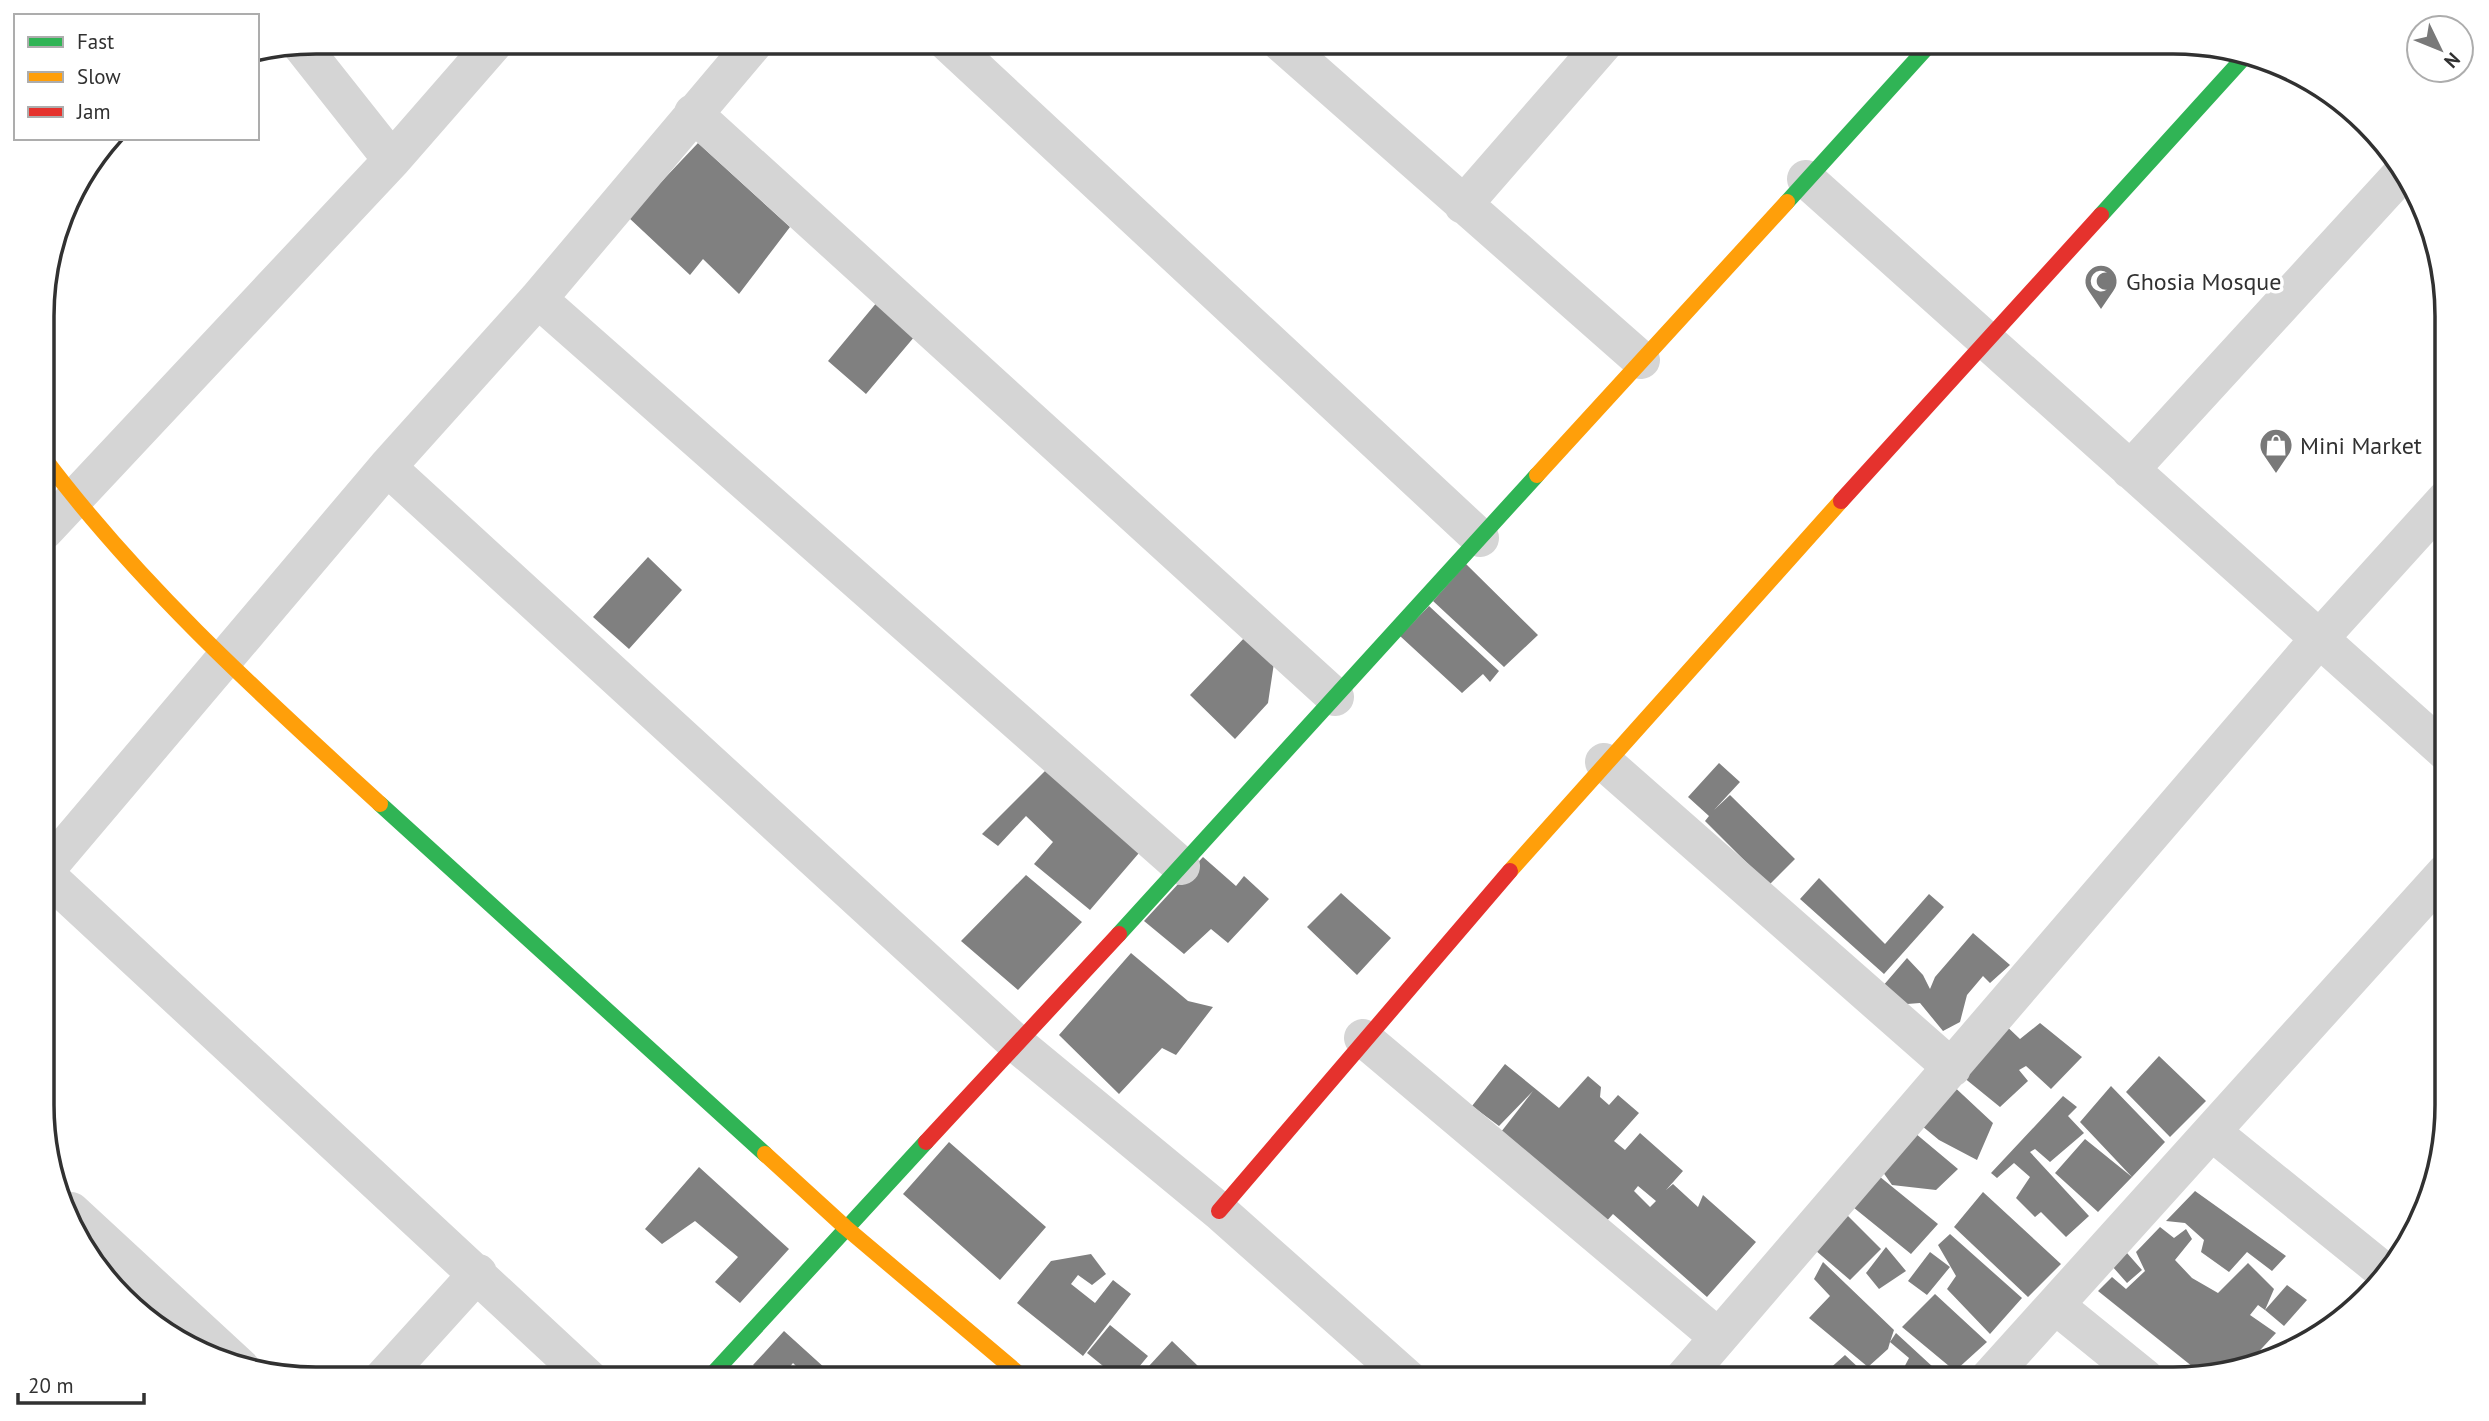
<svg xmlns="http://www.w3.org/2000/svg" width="2489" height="1421" font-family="'PT Sans',sans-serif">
	<rect width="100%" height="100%" fill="#fff"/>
	<!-- building -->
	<path fill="#808080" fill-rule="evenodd" d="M698 143 790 227 739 294 703 259 690 275 628 217Z
		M878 301 915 336 866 394 828 361Z
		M648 557 682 590 629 649 593 617Z
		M1466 564 1538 635 1504 667 1433 601Z
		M1429 606 1499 671 1490 682 1483 674 1462 693 1400 636Z
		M1246 636 1274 663 1268 703 1235 739 1190 695Z
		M1719 763 1740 782 1714 810 1730 795 1795 859 1769 885 1705 821 1709 816 1688 797Z
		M1052 764 1145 846 1090 910 1034 864 1053 842 1026 816 998 846 982 834Z
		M1203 857 1236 886 1244 876 1269 899 1228 943 1211 929 1184 954 1144 921Z
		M1026 875 1082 922 1018 990 961 941Z
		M1819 878 1885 944 1929 894 1944 907 1884 974 1800 899Z
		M1341 893 1391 938 1357 975 1307 927Z
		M1973 933 2010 965 1990 983 1983 976 1967 995 1960 1022 1943 1031 1920 1003 1907 1004 1882 987 1907 958 1923 975 1930 989 1935 977Z
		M1131 953 1188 1001 1213 1007 1176 1055 1162 1048 1119 1094 1059 1035Z
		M1999 1019 2020 1039 2040 1023 2082 1057 2051 1089 2026 1066 2019 1070 2028 1081 2000 1107 1952 1068Z
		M2159 1056 2206 1101 2170 1137 2126 1092Z
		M1505 1064 1559 1108 1588 1076 1601 1087 1600 1097 1609 1105 1618 1095 1639 1113 1614 1141 1625 1150 1640 1133 1683 1171 1666 1190 1673 1184 1698 1207 1703 1195 1756 1242 1707 1297 1613 1214 1604 1224 1501 1132 1533 1091 1499 1126 1472 1106ZM1638 1186 1656 1201 1650 1207 1634 1191Z
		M1948 1081 1993 1123 1977 1160 1939 1140 1916 1121Z
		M2111 1086 2165 1142 2132 1177 2080 1122Z
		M2063 1096 2077 1107 2068 1116 2084 1133 2050 1162 2035 1149 2030 1152 2089 1216 2066 1237 2041 1212 2035 1217 2016 1198 2030 1177 2014 1163 1997 1178 1991 1173Z
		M1909 1128 1958 1169 1936 1190 1892 1185 1878 1165Z
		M2085 1139 2132 1177 2098 1212 2055 1173Z
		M949 1142 1046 1227 1000 1280 903 1194Z
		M699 1167 789 1249 740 1303 715 1282 738 1257 695 1221 662 1244 645 1229Z
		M1874 1172 1938 1224 1911 1254 1848 1203Z
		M2195 1191 2286 1256 2272 1271 2247 1252 2229 1272 2201 1252 2204 1240 2185 1223 2166 1221Z
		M1983 1192 2061 1264 2028 1297 1954 1227Z
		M1840 1208 1881 1249 1850 1280 1808 1244Z
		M2160 1227 2174 1238 2186 1229 2192 1239 2175 1260 2192 1278 2218 1293 2248 1263 2274 1289 2265 1310 2258 1305 2250 1315 2276 1333 2251 1360 2203 1375 2098 1291 2112 1277 2126 1289 2145 1271 2136 1252Z
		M1950 1234 2022 1298 1990 1334 1947 1289 1956 1276 1938 1245Z
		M1886 1247 1906 1271 1879 1289 1866 1273Z
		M1930 1252 1950 1267 1927 1295 1908 1281Z
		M2127 1253 2142 1270 2127 1283 2112 1266Z
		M1091 1254 1106 1274 1092 1285 1078 1275 1071 1284 1095 1303 1113 1280 1131 1294 1083 1356 1017 1303 1051 1261Z
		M1823 1262 1894 1330 1890 1342 1896 1333 1946 1379H1898L1909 1358 1890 1342 1888 1349 1868 1367 1809 1318 1830 1296 1814 1279Z
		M2287 1285 2307 1300 2284 1326 2265 1310Z
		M1935 1294 1987 1342 1955 1371 1902 1327Z
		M1110 1325 1148 1356 1129 1379H1119L1087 1353Z
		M784 1331 837 1379H809L793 1363 780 1379H767L753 1365Z
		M2294 1336 2303 1344 2282 1351Z
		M1172 1341 1198 1366 1186 1379H1137Z
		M1845 1355 1861 1370 1852 1379H1818Z
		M1373 1360 1386 1379H1356Z"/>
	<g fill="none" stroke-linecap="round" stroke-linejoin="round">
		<!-- street -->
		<path stroke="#d5d5d5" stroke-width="38" d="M947 42 1480 538
			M1280 42 1641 360
			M301 45 392 160
			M693 113 1335 697
			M1806 179 2446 752
			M1463 205 1605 42
			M538 299 1181 866
			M387 467 1018 1045 1219 1211 1408 1379
			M2130 470 2404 171
			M44 531 392 160 495 42
			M1604 762 1952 1068
			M44 872 387 467 538 299 755 42
			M44 873 589 1379
			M1363 1038 1718 1337
			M2212 1132 2386 1273
			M71 1211 241 1368
			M2055 1305 2145 1378
			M1989 1378 2446 872
			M382 1379 478 1273
			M1683 1379 2319 639 2446 499"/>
		<!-- fast -->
		<path stroke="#30b455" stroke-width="16" d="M1787 202 1932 42
			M2101 215 2248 53
			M380 804 765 1154
			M1119 934 1537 475
			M708 1379 926 1142"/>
		<!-- slow -->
		<path stroke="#ff9f0a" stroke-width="16" d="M44 458C141 587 261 695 380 804
			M1537 475 1787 202
			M1510 871 1841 501
			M765 1154 845 1227 1025 1379"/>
		<!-- jam -->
		<path stroke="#e5322d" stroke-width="16" d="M1841 501 2101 215
			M926 1142 1119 934
			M1219 1211 1510 871"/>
	</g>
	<!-- icons -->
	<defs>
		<symbol id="mosque-pin" viewBox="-11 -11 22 30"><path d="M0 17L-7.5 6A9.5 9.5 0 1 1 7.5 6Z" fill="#797979" stroke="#fff"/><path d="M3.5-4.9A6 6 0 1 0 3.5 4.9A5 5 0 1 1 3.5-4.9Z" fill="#fff"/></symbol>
		<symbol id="shop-pin" viewBox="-11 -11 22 30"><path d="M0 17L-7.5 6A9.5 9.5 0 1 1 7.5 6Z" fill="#797979" stroke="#fff"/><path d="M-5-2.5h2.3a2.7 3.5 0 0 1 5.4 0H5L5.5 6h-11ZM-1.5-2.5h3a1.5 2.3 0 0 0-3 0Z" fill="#fff"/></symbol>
	</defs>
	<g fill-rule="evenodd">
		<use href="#mosque-pin" x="2082" y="262" width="38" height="52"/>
		<use href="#shop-pin" x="2257" y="426" width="38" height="52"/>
	</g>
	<g text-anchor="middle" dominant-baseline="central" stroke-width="7" stroke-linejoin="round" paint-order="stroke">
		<!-- poi labels -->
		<g font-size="24" fill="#313131" stroke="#fff" text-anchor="start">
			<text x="2126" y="281">Ghosia Mosque</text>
			<text x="2300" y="445">Mini Market</text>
		</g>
	</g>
	<!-- crop -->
	<path d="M0 0H2489V1421H0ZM316 54H2173A262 262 0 0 1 2435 316V1105A262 262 0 0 1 2173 1367H316A262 262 0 0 1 54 1105V316A262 262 0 0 1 316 54Z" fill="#fff" fill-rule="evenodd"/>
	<path fill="none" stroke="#313131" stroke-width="3.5" d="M316 54H2173A262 262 0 0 1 2435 316V1105A262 262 0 0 1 2173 1367H316A262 262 0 0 1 54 1105V316A262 262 0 0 1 316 54Z"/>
	<!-- legend -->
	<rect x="14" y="14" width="245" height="126" fill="#ffffff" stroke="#adadad" stroke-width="2"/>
	<rect x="28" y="37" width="35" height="10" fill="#30b455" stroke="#adadad" stroke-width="2"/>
	<text x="77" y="49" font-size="21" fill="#313131">Fast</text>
	<rect x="28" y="72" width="35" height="10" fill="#ff9f0a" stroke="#adadad" stroke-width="2"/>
	<text x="77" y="84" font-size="21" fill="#313131">Slow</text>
	<rect x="28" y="107" width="35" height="10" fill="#e5322d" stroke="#adadad" stroke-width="2"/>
	<text x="77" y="119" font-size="21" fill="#313131">Jam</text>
	<!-- north arrow -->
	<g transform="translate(2440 49) rotate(133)"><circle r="33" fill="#ffffff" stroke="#adadad" stroke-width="2"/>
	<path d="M0-5L12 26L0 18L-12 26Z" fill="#797979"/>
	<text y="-10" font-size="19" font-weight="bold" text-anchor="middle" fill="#313131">N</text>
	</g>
	<!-- scale -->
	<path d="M18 1393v10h126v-10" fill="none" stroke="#313131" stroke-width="3.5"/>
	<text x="28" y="1393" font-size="21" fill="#313131" stroke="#ffffff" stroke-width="5" paint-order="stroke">20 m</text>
</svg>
